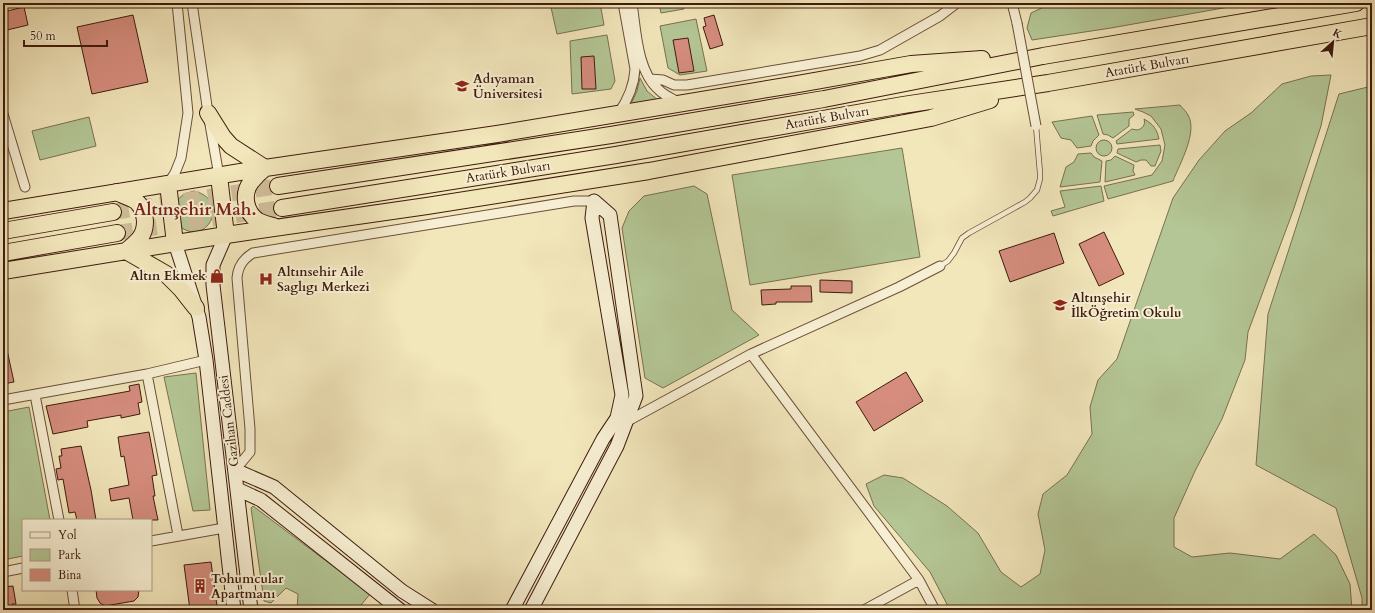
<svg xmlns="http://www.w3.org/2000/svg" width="1375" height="613" font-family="Cardo,serif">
	<rect width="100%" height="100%" fill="#f2e6bb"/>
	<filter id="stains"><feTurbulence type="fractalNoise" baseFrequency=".005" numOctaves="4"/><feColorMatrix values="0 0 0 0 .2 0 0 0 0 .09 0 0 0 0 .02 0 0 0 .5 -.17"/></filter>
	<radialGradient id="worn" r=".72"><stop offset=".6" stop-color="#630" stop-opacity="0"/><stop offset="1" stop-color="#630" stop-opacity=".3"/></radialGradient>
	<!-- green -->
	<path fill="#b4c695" stroke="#797051" d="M550 3H600L604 25 557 34Z
		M659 3H683L684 9 661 13Z
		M1052 3H1251L1111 28 1032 40 1027 28 1031 13Z
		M696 19 707 71 680 75 668 68 660 26Z
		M607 35 615 81 611 89 572 94 570 41Z
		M1331 75 1321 126 1293 211 1248 332 1245 360 1222 419 1195 471 1174 518V547L1192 557 1230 553 1280 559 1314 534 1336 555 1350 584 1352 610H950L930 572 874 506 866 484 884 475 903 478 947 506 978 533 1001 572 1021 587 1040 574 1045 550 1038 514 1043 494 1067 475 1092 434 1090 407 1098 380 1117 359 1173 198 1199 160 1225 131 1251 113 1282 84 1311 76Z
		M640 78 647 91 659 101 630 106 637 91Z
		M1372 86V610H1362V598L1336 508 1256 465 1268 314 1339 94Z
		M1180 105C1182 108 1186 111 1188 115 1198 132 1180 163 1173 181L1108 199 1104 186 1152 175 1162 161 1165 145 1161 129 1151 116 1143 112 1135 109Z
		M1133 112 1134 115 1129 119V126L1113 138 1108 135 1103 134 1097 115Z
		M1092 116 1099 135 1093 141 1091 146 1077 148 1071 140 1061 138 1052 122Z
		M89 117 96 146 40 160 32 131Z
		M1144 119C1153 124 1157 129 1159 139L1117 144 1116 141 1132 129 1137 130C1142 129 1146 125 1144 119Z
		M1096 148a8 8 0 1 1 16 0a8 8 0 1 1-16 0Z
		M1160 145 1161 151 1155 166H1151L1146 160H1141L1136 162 1117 153 1118 149Z
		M902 148 920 257 750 285 732 175Z
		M1091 153 1094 157 1102 161 1100 182 1060 187 1066 167 1074 162 1078 154Z
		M1115 156 1134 165 1133 171 1135 175 1105 182 1106 161 1111 160Z
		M694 186 707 194 732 310 759 335 663 388 645 378 622 228 629 211 644 196Z
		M1101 186 1104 201 1053 216 1051 211 1065 207 1060 191Z
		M194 191C232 200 206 250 178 225L176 201 184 194Z
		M196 373 210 510 193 511 164 377Z
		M29 407 50 520H23V556L3 560V412Z
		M253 506 370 594 357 610H297L298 594 286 588 271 603 264 601 251 508Z"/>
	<!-- building -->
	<path fill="#d68d7e" stroke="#3e1b0d" d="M24 7 28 25 3 31V12Z
		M133 15 148 82 92 94 77 27Z
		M714 15 723 45 710 49 703 27 706 26 704 18Z
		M688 38 694 71 679 73 673 40Z
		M594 56 596 89H582L581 57Z
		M1104 232 1124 274 1099 286 1079 244Z
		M1054 233 1064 263 1010 282 999 251Z
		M820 280 852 281V293L820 292Z
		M791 286H811L812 302H776V304L762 305 761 290 791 289Z
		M3 350H7L14 382 3 384Z
		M906 372 923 401 874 431 856 402Z
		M139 384 142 402 138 403 140 414 121 418V415L87 421 88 427 53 434 46 406 130 391 129 386Z
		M149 432 157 475 152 476 155 496H153L158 520H133L129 498 111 501 109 489 129 485 124 456 121 457 118 437Z
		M81 446 91 490 96 520H77L75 512 69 513 63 479 58 480 56 469 61 468 59 456H62L61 449Z
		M211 562 217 606 190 610 184 565Z
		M13 586 16 604H12L13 608 3 610V587Z
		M96 590H139L138 597 134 601 105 606 100 603 97 598Z"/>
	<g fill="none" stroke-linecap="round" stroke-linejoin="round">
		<!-- highway-tunnel -->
		<path stroke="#cebd98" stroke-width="16" stroke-dasharray="16 8" stroke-linecap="butt" d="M113 212 278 186
			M117 233 282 208"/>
		<defs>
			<path id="lane" d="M940 266 948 261 954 253 962 238 969 233 1025 202 1030 198 1037 190 1040 179V173L1036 126"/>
			<path id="street" d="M192 3 208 113 219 176
				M632 3C636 29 637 72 659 90 665 96 673 99 680 103
				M1012 3 1017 23
				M650 79 663 80 674 85H687L860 56 880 50 940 16 957 3
				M3 114 25 187
				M618 114C628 100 634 87 635 69L623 3
				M168 184 175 173 181 158 188 113 177 3
				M751 354 919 580 935 610
				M147 374 178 535
				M35 395 59 520
				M3 400 147 374 206 360
				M624 421 626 422 751 354 899 287 940 266
				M235 470 250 452V429L237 278C238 266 243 259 253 253L574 201H594
				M151 541 224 528
				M3 572 23 568
				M72 590 75 610
				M864 610 919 580"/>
			<path id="secondary" d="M226 235 213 265V285L251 610
				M175 243 199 317 206 360 234 610
				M235 470 274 487 402 591 432 610
				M237 489 261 500 400 610
				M512 610 603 439 617 418 622 395 592 218 594 201
				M531 610 617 446 636 396 610 215 594 201"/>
			<path id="highway" d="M208 113 223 137 231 146 265 168C260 172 255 177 251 182 242 194 245 212 258 221 264 224 270 225 276 227
				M219 176 226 235
				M168 184 175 243
				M278 186 611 135 824 99 1043 56 1356 3
				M116 192C122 195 130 197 136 201 146 210 148 227 140 238 136 243 131 247 126 251L166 274 181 289 196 308
				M282 208 616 155 903 105 1048 83 1372 26
				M3 211 265 168 497 134 798 84 911 64 982 59
				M3 231 113 212
				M3 253 117 233
				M3 271 226 235 427 206 649 171 931 118 990 100"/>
		</defs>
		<!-- lane casing -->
		<use href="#lane" stroke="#6b4e38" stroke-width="6"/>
		<!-- street casing -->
		<use href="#street" stroke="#6b4e38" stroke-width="11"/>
		<!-- secondary casing -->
		<use href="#secondary" stroke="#3e1b0d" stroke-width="15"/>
		<!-- highway casing -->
		<use href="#highway" stroke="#3e1b0d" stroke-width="18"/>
		<!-- lane -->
		<use href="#lane" stroke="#f7efd3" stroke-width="4.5"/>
		<!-- street -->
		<use href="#street" stroke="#f7efd3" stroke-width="9"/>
		<!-- secondary -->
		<use href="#secondary" stroke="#f7efd3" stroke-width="13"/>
		<!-- highway -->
		<use href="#highway" stroke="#f2e6bb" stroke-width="16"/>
		<defs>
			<path id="street-bridge" d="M1017 23 1036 126"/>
		</defs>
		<!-- street-bridge casing -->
		<use href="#street-bridge" stroke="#6b4e38" stroke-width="11" stroke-linecap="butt"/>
		<!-- street-bridge -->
		<use href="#street-bridge" stroke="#f7efd3" stroke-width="9"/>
	</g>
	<!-- icons -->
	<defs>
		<symbol id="university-bare" viewBox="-9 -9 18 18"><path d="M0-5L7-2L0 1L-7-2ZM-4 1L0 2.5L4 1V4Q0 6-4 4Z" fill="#8f2418" stroke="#f7efd3" stroke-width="2.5" paint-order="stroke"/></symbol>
		<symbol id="shop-bare" viewBox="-9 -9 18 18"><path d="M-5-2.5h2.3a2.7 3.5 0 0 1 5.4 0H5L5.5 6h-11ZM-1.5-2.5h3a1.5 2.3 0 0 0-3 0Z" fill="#8f2418" stroke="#f7efd3" stroke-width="2.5" paint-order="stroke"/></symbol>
		<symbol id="hospital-bare" viewBox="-9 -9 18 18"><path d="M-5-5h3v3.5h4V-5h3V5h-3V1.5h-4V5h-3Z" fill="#8f2418" stroke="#f7efd3" stroke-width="2.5" paint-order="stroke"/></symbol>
		<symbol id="school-bare" viewBox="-9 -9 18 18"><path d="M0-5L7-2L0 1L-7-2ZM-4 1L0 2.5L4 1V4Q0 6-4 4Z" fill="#8f2418" stroke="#f7efd3" stroke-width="2.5" paint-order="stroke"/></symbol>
		<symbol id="building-bare" viewBox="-9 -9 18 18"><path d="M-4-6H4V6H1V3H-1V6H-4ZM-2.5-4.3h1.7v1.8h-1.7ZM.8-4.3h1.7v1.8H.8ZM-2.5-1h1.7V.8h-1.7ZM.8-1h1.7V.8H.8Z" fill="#8f2418" stroke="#f7efd3" stroke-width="2.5" paint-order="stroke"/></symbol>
	</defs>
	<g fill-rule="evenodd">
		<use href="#university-bare" x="452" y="76" width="20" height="20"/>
		<use href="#shop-bare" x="207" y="266" width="20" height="20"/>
		<use href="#hospital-bare" x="256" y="269" width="20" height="20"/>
		<use href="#school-bare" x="1050" y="295" width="20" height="20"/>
		<use href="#building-bare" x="190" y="576" width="20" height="20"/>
	</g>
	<g text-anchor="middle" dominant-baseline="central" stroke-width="4" stroke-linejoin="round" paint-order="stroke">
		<!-- street labels -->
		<g font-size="13" fill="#3e1b0d" stroke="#f7efd3">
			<text transform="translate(1147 66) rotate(-10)">Atatürk Bulvarı</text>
			<text transform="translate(827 118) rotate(-10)">Atatürk Bulvarı</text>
			<text transform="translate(508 172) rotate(-9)">Atatürk Bulvarı</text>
			<text transform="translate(229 421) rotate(-97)">Gazihan Caddesi</text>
		</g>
		<!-- poi labels -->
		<g font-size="13" font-weight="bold" fill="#3e1b0d" stroke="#f7efd3" text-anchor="start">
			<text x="473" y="79">Adıyaman<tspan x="473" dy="15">Üniversitesi</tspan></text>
			<text x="277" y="272">Altınsehir Aile<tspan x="277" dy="15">Saglıgı Merkezi</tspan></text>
			<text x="206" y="276" text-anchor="end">Altın Ekmek</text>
			<text x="1071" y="298">Altınşehir<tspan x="1071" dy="15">İlkÖğretim Okulu</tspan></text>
			<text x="211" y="579">Tohumcular<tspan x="211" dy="15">Apartmanı</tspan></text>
		</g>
		<!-- district labels -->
		<g font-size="17" font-weight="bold" fill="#7a1f14" stroke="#f7efd3">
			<text x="195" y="209">Altınşehir Mah.</text>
		</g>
	</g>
	<!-- margin -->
	<rect width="1375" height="613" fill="none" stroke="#f2e6bb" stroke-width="16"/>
	<rect x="4" y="4" width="1367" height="605" fill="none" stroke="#3e1b0d" stroke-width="2"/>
	<rect x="8" y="8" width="1359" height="597" fill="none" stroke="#3e1b0d"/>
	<!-- legend -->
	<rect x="22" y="519" width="130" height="72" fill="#f7efd3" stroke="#ad9a84"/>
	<rect x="30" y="532" width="20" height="6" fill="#f7efd3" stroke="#ad9a84"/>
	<text x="58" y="539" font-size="12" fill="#3e1b0d">Yol</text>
	<rect x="30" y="549" width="20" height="12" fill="#b4c695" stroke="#ad9a84"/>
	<text x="58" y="559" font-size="12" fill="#3e1b0d">Park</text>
	<rect x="30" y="569" width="20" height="12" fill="#d68d7e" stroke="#ad9a84"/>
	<text x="58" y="579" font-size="12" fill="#3e1b0d">Bina</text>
	<!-- north arrow -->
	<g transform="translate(1333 42) rotate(27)" stroke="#f7efd3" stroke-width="3" paint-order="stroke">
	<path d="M0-3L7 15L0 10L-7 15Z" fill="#3e1b0d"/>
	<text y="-6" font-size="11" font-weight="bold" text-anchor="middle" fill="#3e1b0d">K</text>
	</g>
	<!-- scale -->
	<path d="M24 40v6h83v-6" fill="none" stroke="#3e1b0d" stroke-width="2"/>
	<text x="30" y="40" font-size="12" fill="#3e1b0d" stroke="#f7efd3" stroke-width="3" paint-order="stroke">50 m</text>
	<rect width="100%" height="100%" filter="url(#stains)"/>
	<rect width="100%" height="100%" fill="url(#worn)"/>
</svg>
